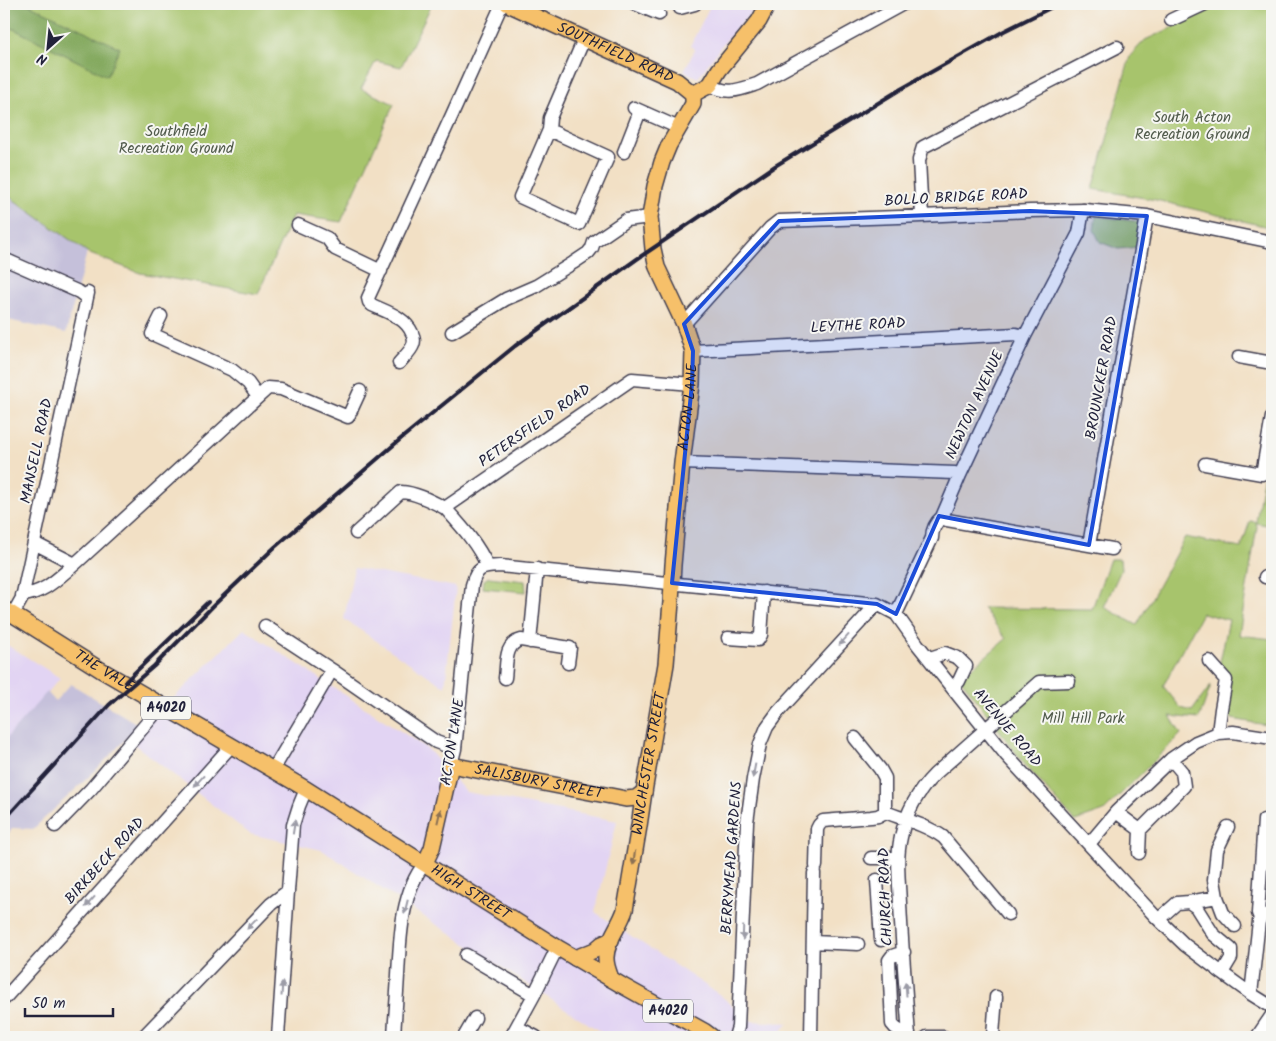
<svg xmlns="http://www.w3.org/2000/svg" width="1276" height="1041" font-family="Kalam,sans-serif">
	<rect width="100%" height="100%" fill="#f6f6f2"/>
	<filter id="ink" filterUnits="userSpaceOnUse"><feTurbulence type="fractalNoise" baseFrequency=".02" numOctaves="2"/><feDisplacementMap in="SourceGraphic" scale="10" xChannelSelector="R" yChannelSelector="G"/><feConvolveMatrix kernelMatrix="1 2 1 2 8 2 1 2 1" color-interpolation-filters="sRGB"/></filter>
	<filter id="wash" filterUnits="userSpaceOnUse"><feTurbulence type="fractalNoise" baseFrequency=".0096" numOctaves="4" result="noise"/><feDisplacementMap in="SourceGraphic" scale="20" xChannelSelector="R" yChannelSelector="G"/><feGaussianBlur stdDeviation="1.12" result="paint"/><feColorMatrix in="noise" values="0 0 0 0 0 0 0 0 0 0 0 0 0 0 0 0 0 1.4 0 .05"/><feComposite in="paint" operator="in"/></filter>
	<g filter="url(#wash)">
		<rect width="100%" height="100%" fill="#f2e0c5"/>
		<!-- built -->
		<path fill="#e2d4f3" d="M711 4H759L722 45 698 78 684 71 695 49 690 46Z
			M354 568 456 587 445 687 344 619Z
			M244 629 428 749 466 792 617 821 595 912 720 995 751 1021 789 1023 775 1037H602L601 1032 322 850 250 834 130 741Z
			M4 643 60 678 4 744Z"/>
		<!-- industrial -->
		<path fill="#c5c0da" d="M4 193 87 252 66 333 8 320 4 339Z
			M71 684 139 725 96 770 33 829 13 828 4 839V741L47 692 55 701Z"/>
		<!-- green -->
		<path fill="#a7c46c" stroke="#647354" d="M4 4H340L351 9 354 4H432L401 67 376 61 361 89 394 104 341 222 293 215 258 294 140 273 90 254 4 193Z
			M1221 4H1272V228L1156 200 1093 189 1130 56 1145 40 1204 13Z
			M1096 216 1142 222 1138 247 1118 249 1100 242 1094 230Z
			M1272 423V526L1256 523 1257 527 1239 635 1272 639V726L1232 719 1221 709 1226 680 1218 671 1229 620 1202 613 1163 686 1181 708 1192 711 1211 685 1199 719 1170 716 1181 734 1104 811 1075 821 1025 765 960 678 1006 639 983 608 1092 609 1110 559H1120L1121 570 1104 607 1137 625 1185 537 1241 548 1250 521 1256 522Z
			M489 577 525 581 526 592 483 588 484 580Z"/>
		<!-- forest -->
		<path fill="#85aa60" stroke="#54664e" d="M4 4H28L120 48 107 76 4 24Z"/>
	</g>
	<g filter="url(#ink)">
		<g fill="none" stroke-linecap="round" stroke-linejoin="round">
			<defs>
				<path id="minor" d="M635 4 659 14
					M680 8 695 4
					M1171 20 1205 4
					M710 85C728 95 739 90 757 84L903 4
					M634 108 679 128
					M549 130 608 157 579 224 520 197 549 130 550 118 584 39
					M624 152 640 111
					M922 216 919 160 923 147 1117 47
					M298 225 327 238 335 249 381 271
					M4 259 79 292 87 298
					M161 316 152 334 232 370 248 383 258 397
					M684 324 770 228 779 221 899 217 1030 211 1085 210 1147 216 1272 242
					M452 332 506 299 536 286 573 263 588 253 592 248 594 242 626 220 650 217
					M693 351 1016 334 1025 336
					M1239 357 1272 363
					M399 363C403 358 411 351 413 345 415 340 414 337 412 333 405 317 387 312 372 305L369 302 368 298 452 115 502 4
					M682 463 955 473 960 475
					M1205 464 1262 474 1272 417
					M942 517 947 520 1112 549
					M356 533 401 492C417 493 431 501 445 508
					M34 543 75 564
					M1089 545 1147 216
					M488 567C477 543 462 527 445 508L632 379 692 384
					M1265 577 1272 578
					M22 595C45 593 58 578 75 564L268 388 281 389 348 417 360 391
					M13 614 22 598 88 293
					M896 614 932 538C932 529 935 523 942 517L960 475 1025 336 1079 233 1083 210
					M265 626 332 670 436 742 455 749
					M728 638 758 640 761 635 764 592
					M530 642 537 569
					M930 658 945 653 958 658 966 666 959 681 953 688
					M1209 661 1226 680 1221 709 1218 733
					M505 678C507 664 504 644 521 640L570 648 568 663
					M855 738 880 769 885 778V812C904 819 926 825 943 837L1008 914
					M451 765 455 749 472 585C477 566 483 567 500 566L877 604 896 614 918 645 961 699 1007 756 1155 916 1185 945 1222 973 1251 994 1272 1007
					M273 770 332 670
					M1116 812 1140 830
					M55 826 91 789 152 717 158 703
					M1228 827 1217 850 1214 880 1217 897 1223 913 1235 926
					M1089 844 1116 812 1171 759 1196 742 1218 733 1233 732 1272 738
					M1139 853 1140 830 1184 786 1182 772 1171 759
					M871 858H898
					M816 866 817 829 819 825 823 821 871 817 878 816 885 812
					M877 880 881 940
					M1189 902 1217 897
					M1260 918 1258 913 1264 820
					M1159 919 1177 903 1189 902 1196 907 1213 934 1231 949V958L1222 973
					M813 942 858 944
					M904 952 892 956 889 960 892 1024C896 1030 901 1032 909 1033
					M466 955 534 995 557 948
					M1251 994 1259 921 1264 915 1272 914
					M4 999 232 745
					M517 1027 536 1037
					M143 1037 271 904 288 891
					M278 1037 288 891 293 825 299 806 306 789
					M394 1037C395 1016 397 996 398 975 400 939 401 892 425 863
					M464 1037 475 1018
					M511 1037 534 995
					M735 1037 738 1027 747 822 753 779 760 744 767 727 778 712 877 604
					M811 1037 814 873
					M909 1037C906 992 902 948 900 903 899 881 896 858 901 837 906 813 918 791 935 774L1039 682 1069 681
					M927 1037H944
					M991 1037 993 1035 996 997
					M1257 1037 1272 1015"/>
				<g id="major">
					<path id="s1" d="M508 4 677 81 693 94"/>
					<path d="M693 94 710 85 719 70 759 21 768 4"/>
					<path id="s2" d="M4 609 101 670 306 789 560 949 623 986 704 1031 712 1037"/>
					<path id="s3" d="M425 863 432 848 451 765 626 799 636 798 644 792"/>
					<path d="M575 958 595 950 602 944 611 940"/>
					<path id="s4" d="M611 979C609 972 606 966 606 959 605 943 620 926 625 910L639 826 644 792 666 664 671 602 673 565 682 463 692 384 693 351 684 324 657 267 653 249 650 217 655 186 662 162 669 145 693 104V94"/>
				</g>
			</defs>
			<!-- minor casing -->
			<use href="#minor" stroke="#413e50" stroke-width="15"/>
			<!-- major casing -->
			<use href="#major" stroke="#413e50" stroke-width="18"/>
			<!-- minor -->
			<use href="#minor" stroke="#fff" stroke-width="12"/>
			<!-- major -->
			<use href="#major" stroke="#f6c06b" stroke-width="15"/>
			<!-- rail -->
			<path stroke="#22223b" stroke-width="4" d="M125 682 208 602
				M4 820 109 705 154 666 213 606 275 547 403 437 515 346 637 259 775 166 901 89 1004 31 1058 4"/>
		</g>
		<!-- one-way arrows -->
		<defs><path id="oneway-solid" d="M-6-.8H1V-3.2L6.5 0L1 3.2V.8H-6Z" transform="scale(1.25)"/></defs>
		<g fill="#9c9ca7">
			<use href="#oneway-solid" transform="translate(844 640) rotate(132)"/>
			<use href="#oneway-solid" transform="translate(754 771) rotate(101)"/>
			<use href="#oneway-solid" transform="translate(199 781) rotate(132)"/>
			<use href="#oneway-solid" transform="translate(294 827) rotate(-81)"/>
			<use href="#oneway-solid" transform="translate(90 902) rotate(132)"/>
			<use href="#oneway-solid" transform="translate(406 907) rotate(104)"/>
			<use href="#oneway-solid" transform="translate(252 924) rotate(134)"/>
			<use href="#oneway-solid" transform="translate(743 933) rotate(92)"/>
			<use href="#oneway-solid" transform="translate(282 989) rotate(-86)"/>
			<use href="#oneway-solid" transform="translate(906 989) rotate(-94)"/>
		</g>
		<g fill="#8c7153">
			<use href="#oneway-solid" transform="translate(439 816) rotate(-77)"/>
			<use href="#oneway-solid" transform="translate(634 858) rotate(99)"/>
		</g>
	</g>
	<!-- marked area -->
	<path fill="#1d4ed8" fill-opacity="0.2" stroke="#1d4ed8" stroke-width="4" stroke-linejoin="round" d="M1030 211 1147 216 1089 545 939 516 896 614 877 604 672 583 692 384 693 351 684 324 779 221Z"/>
	<g text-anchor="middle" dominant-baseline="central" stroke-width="4" stroke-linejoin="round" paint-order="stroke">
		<!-- shield labels -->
		<g fill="#f6f6f2" stroke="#626272" stroke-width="1">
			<rect x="141" y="696.5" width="50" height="23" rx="4"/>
			<rect x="643" y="999.5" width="50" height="23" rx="4"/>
		</g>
		<g font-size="14" font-weight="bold" fill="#22223b">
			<text x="166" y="708">A4020</text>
			<text x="668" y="1011">A4020</text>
		</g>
		<!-- street labels -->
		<g font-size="15" fill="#22223b" stroke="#f6f6f2">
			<text stroke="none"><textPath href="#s1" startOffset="118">SOUTHFIELD ROAD</textPath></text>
			<text transform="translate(956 198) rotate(-3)">BOLLO BRIDGE ROAD</text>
			<text transform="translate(858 326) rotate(-3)">LEYTHE ROAD</text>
			<text transform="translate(1102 378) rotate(-80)">BROUNCKER ROAD</text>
			<text transform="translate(975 405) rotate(-65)">NEWTON AVENUE</text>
			<text stroke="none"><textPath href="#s4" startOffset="581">ACTON LANE</textPath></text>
			<text transform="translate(535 426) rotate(-35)">PETERSFIELD ROAD</text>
			<text transform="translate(37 451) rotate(-78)">MANSELL ROAD</text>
			<text stroke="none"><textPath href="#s2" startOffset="118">THE VALE</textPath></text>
			<text transform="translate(1007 728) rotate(50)">AVENUE ROAD</text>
			<text transform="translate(453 742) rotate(-81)">ACTON LANE</text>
			<text stroke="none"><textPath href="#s4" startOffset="222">WINCHESTER STREET</textPath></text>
			<text stroke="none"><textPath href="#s3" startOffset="191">SALISBURY STREET</textPath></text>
			<text transform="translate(732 858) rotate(-86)">BERRYMEAD GARDENS</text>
			<text transform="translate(105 861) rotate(-48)">BIRKBECK ROAD</text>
			<text stroke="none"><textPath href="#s2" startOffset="546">HIGH STREET</textPath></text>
			<text transform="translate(886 897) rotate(-92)">CHURCH ROAD</text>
		</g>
		<!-- park labels -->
		<g font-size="15" fill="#515b4c" stroke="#f6f6f2">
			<text x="1192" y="118">South Acton<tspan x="1192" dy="17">Recreation Ground</tspan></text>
			<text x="176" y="132">Southfield<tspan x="176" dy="17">Recreation Ground</tspan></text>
			<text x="1083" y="719">Mill Hill Park</text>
		</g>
	</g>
	<!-- margin -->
	<rect width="1276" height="1041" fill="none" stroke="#f6f6f2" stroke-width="20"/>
	<!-- north arrow -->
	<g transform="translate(48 48) rotate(207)" stroke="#f6f6f2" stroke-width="4" paint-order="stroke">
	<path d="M0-4L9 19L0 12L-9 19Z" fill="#22223b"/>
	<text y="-8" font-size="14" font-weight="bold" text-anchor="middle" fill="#22223b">N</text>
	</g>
	<!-- scale -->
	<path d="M25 1008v8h88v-8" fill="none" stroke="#22223b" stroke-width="2.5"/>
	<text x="32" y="1008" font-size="15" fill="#22223b" stroke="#f6f6f2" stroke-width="4" paint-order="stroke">50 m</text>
</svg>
